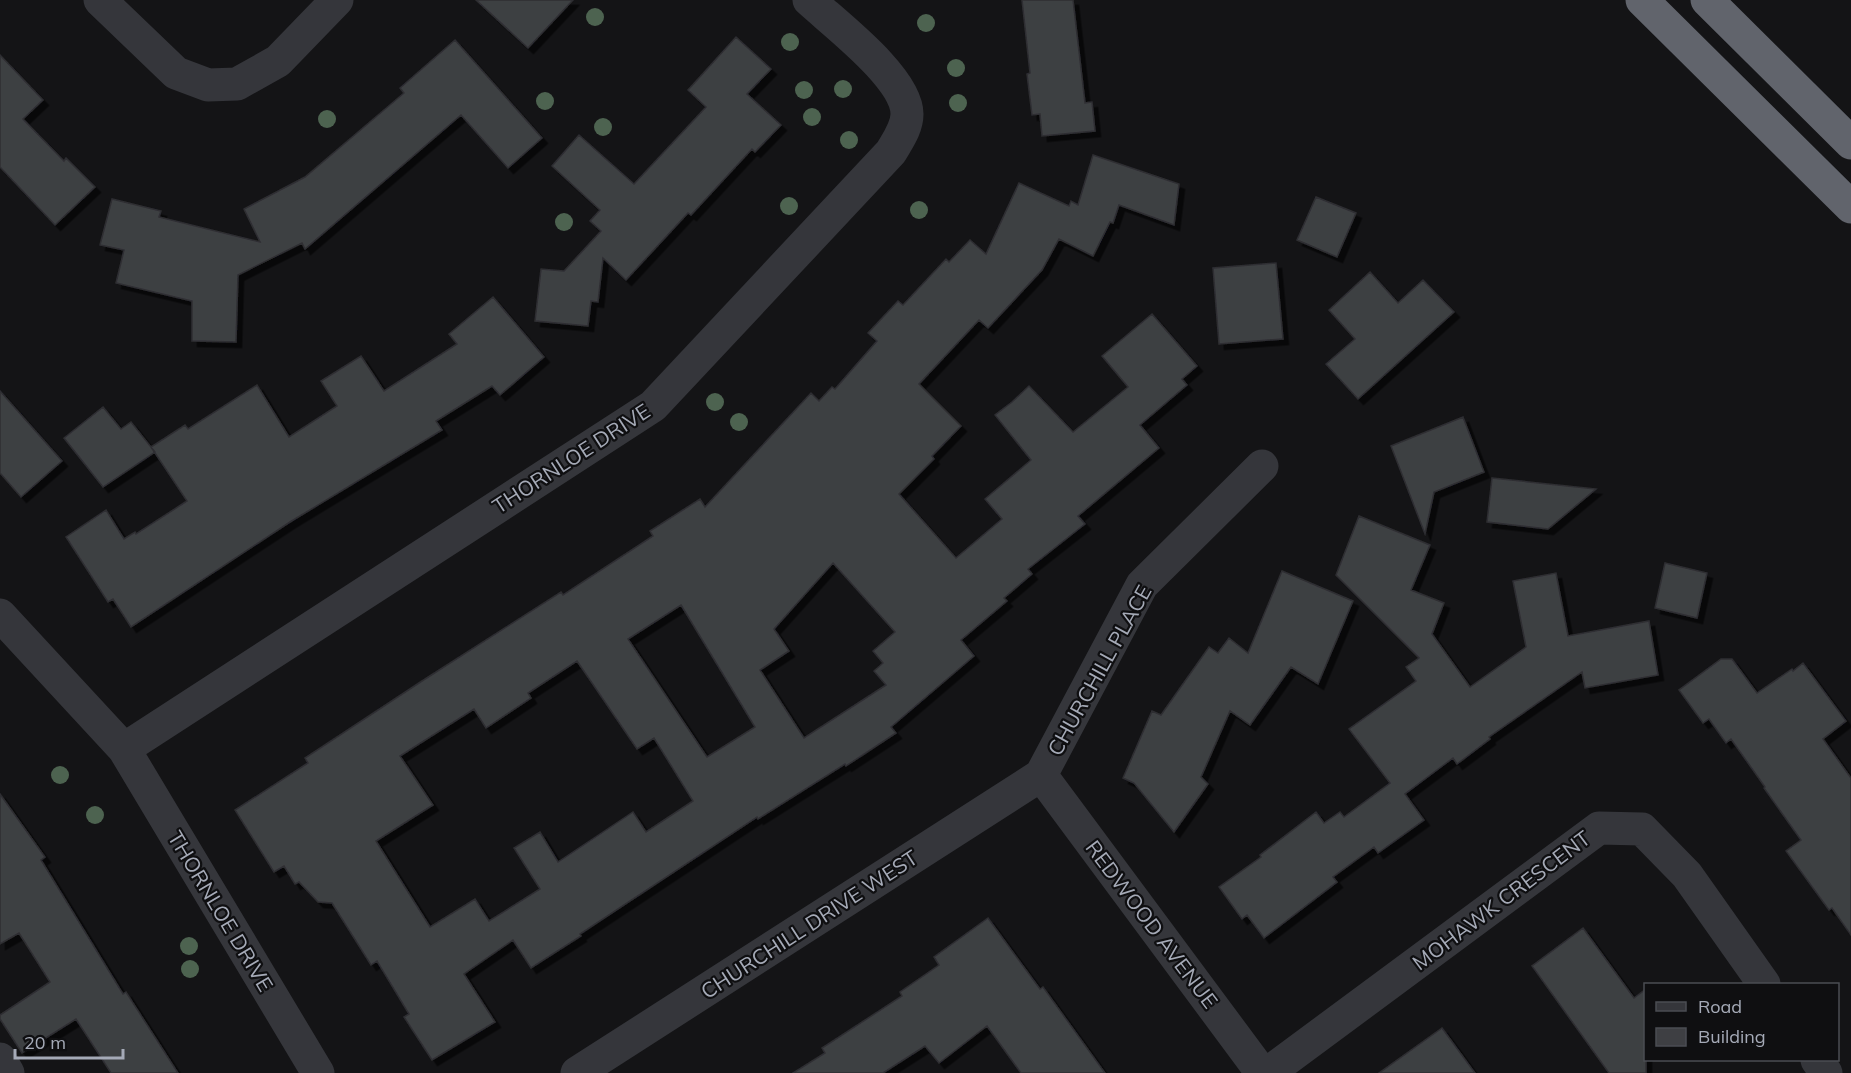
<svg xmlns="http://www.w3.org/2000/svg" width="1851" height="1073" font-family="Mulish,sans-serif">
	<defs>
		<filter id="shadow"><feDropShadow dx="5.5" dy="5.5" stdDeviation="0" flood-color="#0009"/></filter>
	</defs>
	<rect width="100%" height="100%" fill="#141416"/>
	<!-- building -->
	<path fill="#3e3f43" stroke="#2e2e32" stroke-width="1.5" fill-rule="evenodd" filter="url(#shadow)" d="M476 0H573L528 48Z
		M1022 0H1073L1085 103 1092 102 1095 131 1042 136 1040 114 1032 115 1027 74 1030 73Z
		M736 37 771 69 747 94 781 125 755 152 752 149 691 215 688 213 626 280 603 258 598 302 591 301 588 326 535 321 541 269 564 271 601 231 590 221 600 210 552 166 579 135 634 184 706 107 688 90Z
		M455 40 542 138 508 168 461 115 305 249 302 243 238 275 236 342 192 341V301L116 283 124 250 100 245 112 199 161 211 159 217 260 242 244 209 305 177 404 93 400 88Z
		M0 55 43 100 23 119 64 161 66 158 95 187 55 225 0 167Z
		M1093 155 1179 184 1174 225 1119 205 1113 223 1110 222 1093 256 1059 239 1042 270 988 328 979 320 919 384 961 426 932 456 934 459 899 494 956 558 1002 519 985 499 1031 460 995 415 1012 402 1029 386 1073 432 1128 387 1102 356 1152 314 1197 366 1182 379 1187 385 1140 425 1159 448 1078 516 1085 524 1028 569 1032 574 1004 598 1007 601 961 640 974 656 891 727 896 733 846 766 845 764 758 819 757 817 580 934 581 936 531 968 513 940 464 974 495 1022 432 1060 404 1017 409 1014 377 961 371 965 332 903 318 902 299 882 295 884 284 866 274 872 235 810 308 763 305 758 422 681 561 592 563 595 653 536 650 531 700 499 705 507 811 393 819 401 832 387 835 389 877 341 868 333 898 301 903 305 946 259 949 262 970 240 986 254 1019 183 1069 206 1071 201 1078 205ZM833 563 895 632 873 651 883 663 874 671 886 685 804 738 760 670 789 651 774 629ZM681 605 755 727 707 757 628 639ZM577 661 637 749 654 738 693 801 646 832 633 812 558 862 540 832 514 848 540 889 489 921 475 899 430 927 376 841 433 805 400 756 474 709 486 728 531 698 528 693Z
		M1316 197 1356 213 1337 257 1297 240Z
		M1276 263 1283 339 1219 344 1213 268Z
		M1370 272 1398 303 1423 280 1454 312 1358 399 1326 364 1355 339 1329 310Z
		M493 297 544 357 500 395 492 386 436 421 442 430 290 522 131 627 113 599 108 602 66 537 106 510 124 539 135 532 136 534 187 501 151 447 185 425 188 429 257 385 289 437 337 406 321 381 361 356 384 391 457 344 449 334Z
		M0 391 62 461 21 497 0 473Z
		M103 407 121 429 131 422 155 452 103 487 64 438Z
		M1463 417 1484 472 1434 492 1425 534 1391 446Z
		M1492 478 1596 489 1548 529 1487 522Z
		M1359 516 1430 545 1411 590 1444 603 1432 634 1470 687 1526 647 1513 581 1556 573 1568 636 1649 621 1658 675 1585 688 1582 672 1489 737 1490 739 1457 764 1453 758 1405 794 1424 820 1378 853 1374 847 1333 877 1337 882 1264 938 1247 915 1242 919 1219 887 1261 857 1260 855 1316 812 1324 823 1340 812 1344 817 1390 783 1349 729 1416 681 1406 667 1419 658 1336 575Z
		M1665 563 1707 573 1697 618 1655 608Z
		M1282 571 1353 601 1318 684 1291 667 1250 725 1230 711 1201 777 1208 784 1174 832 1134 783 1123 778 1152 711 1161 715 1209 647 1218 653 1229 638 1248 653Z
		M1721 659H1732L1757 693 1792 669 1793 671 1803 663 1846 721 1823 739 1851 778V935L1832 908 1829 910 1786 851 1801 840 1764 788 1765 787 1731 739 1726 743 1709 719 1703 723 1679 690Z
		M0 794 45 857 41 860 123 994 126 992 178 1073H111L76 1019 22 1053 0 1019V1015L50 982 19 933 0 944Z
		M988 918 1040 989 1043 987 1105 1073H1021L987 1026 939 1063 925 1046 883 1073H793L825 1053 822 1048 902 996 900 992 939 965 934 957Z
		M1583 928 1634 998 1646 989V1073H1609L1532 966Z
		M1442 1028 1475 1073H1379Z"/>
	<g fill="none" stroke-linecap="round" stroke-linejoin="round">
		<!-- minor -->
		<path stroke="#35363b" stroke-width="33" d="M100 0 176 73 208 85 237 84 278 61 337 0
			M0 615 124 749 318 1073
			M124 749 653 406 891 152C898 140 907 128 907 114 907 78 835 24 809 0
			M1041 775 1262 1073
			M0 1059 8 1073
			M1817 1060 1826 1073
			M577 1073 1041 775 1142 585 1262 466
			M1268 1073 1599 828 1642 829 1687 875 1764 984"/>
		<!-- highway -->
		<path stroke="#61646c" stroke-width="33" d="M1642 0 1851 207
			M1707 0 1851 143"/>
	</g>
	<!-- trees -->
	<g fill="#4d6350">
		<circle cx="595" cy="17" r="9"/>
		<circle cx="926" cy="23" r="9"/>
		<circle cx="790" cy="42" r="9"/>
		<circle cx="956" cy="68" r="9"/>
		<circle cx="843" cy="89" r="9"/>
		<circle cx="804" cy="90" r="9"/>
		<circle cx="545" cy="101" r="9"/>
		<circle cx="958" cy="103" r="9"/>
		<circle cx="812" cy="117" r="9"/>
		<circle cx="327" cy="119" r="9"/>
		<circle cx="603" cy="127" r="9"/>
		<circle cx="849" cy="140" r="9"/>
		<circle cx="789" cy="206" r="9"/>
		<circle cx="919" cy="210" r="9"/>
		<circle cx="564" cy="222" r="9"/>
		<circle cx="715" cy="402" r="9"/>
		<circle cx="739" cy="422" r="9"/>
		<circle cx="60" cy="775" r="9"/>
		<circle cx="95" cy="815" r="9"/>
		<circle cx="189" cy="946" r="9"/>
		<circle cx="190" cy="969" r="9"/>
	</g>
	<g text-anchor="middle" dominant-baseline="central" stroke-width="4.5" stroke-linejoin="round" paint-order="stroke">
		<!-- street labels -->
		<g font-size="21" fill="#a5aab7" stroke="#0f0f11">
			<text transform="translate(571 458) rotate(-33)">THORNLOE DRIVE</text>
			<text transform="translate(1099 670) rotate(-61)">CHURCHILL PLACE</text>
			<text transform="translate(1501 900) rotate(-37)">MOHAWK CRESCENT</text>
			<text transform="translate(221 911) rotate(59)">THORNLOE DRIVE</text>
			<text transform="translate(809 924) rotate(-33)">CHURCHILL DRIVE WEST</text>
			<text transform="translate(1152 924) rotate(53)">REDWOOD AVENUE</text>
		</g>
	</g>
	<!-- legend -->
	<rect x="1644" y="983" width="195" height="78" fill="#0f0f11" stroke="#4b4d53" stroke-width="1.5"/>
	<rect x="1656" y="1002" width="30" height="9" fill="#35363b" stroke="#4b4d53" stroke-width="1.5"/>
	<text x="1698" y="1013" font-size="18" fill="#a5aab7">Road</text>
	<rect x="1656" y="1028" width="30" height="18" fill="#3e3f43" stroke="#4b4d53" stroke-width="1.5"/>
	<text x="1698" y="1043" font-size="18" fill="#a5aab7">Building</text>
	<!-- scale -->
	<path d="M15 1049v9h108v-9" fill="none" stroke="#a5aab7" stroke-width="3"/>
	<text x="24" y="1049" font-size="18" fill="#a5aab7" stroke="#0f0f11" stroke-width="4.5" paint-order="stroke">20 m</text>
</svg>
